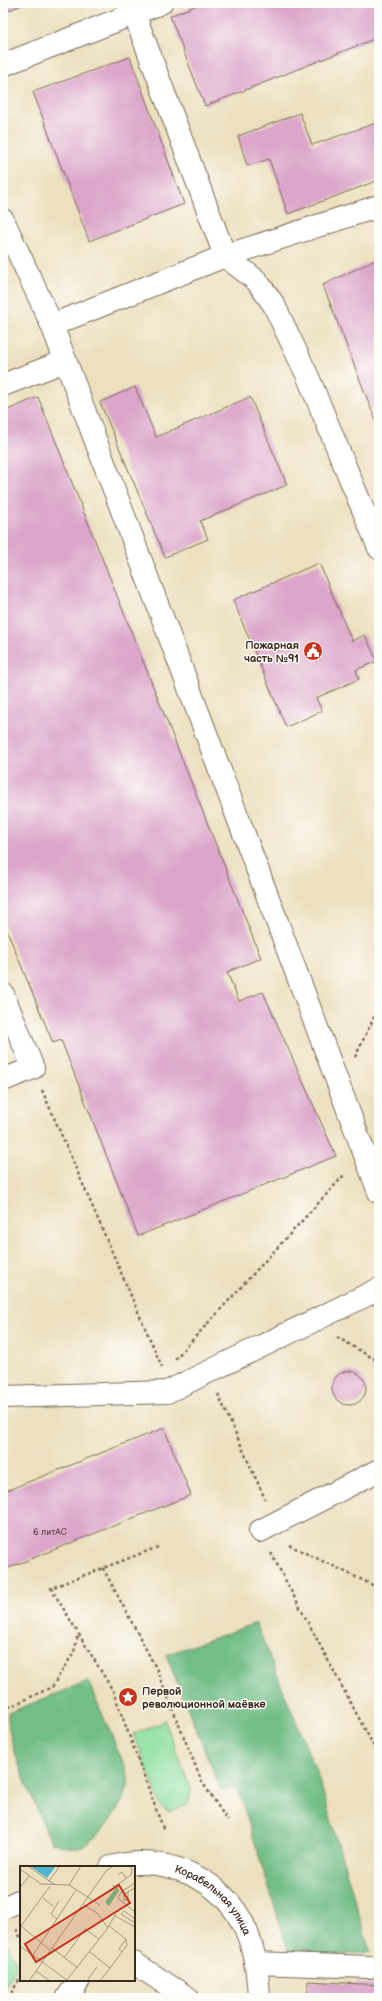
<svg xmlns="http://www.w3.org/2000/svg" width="382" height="2001" font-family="'Balsamiq Sans',sans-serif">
	<rect width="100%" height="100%" fill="#fdfcf7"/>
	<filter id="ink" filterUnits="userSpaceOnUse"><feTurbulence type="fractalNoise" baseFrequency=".025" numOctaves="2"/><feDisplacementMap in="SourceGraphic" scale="8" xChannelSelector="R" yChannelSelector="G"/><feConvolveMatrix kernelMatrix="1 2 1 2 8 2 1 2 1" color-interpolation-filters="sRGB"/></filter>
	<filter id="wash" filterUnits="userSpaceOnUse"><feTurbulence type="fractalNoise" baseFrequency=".012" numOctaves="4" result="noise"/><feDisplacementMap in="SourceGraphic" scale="16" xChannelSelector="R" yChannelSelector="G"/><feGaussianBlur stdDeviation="0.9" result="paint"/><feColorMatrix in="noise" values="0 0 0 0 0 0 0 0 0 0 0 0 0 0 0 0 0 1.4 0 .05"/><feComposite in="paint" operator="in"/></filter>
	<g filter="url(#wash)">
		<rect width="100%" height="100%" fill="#ece0bf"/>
		<!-- green -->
		<path fill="#8de0a1" stroke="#648560" d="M164 1719 191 1790 190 1798 187 1805 169 1812 162 1808 134 1734 161 1723Z
			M4 1936 17 1967 3 1990V1937Z"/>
		<!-- forest -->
		<path fill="#72be87" stroke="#567452" d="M256 1623 318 1776 370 1952 297 1959 293 1951 288 1950 238 1788 225 1790 220 1788 166 1655Z
			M88 1681 126 1769C128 1775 130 1783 127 1790 121 1807 97 1844 78 1847 68 1848 60 1846 51 1842 38 1810 6 1746 8 1713Z"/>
		<g id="blocks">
			<!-- building -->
			<path fill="#dca6ca" d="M3 3H26L3 13Z
				M202 3H379V37L205 106 170 16Z
				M130 57 184 204 89 241 33 92Z
				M300 113 312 145 379 122V180L288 214 269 159 247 166 238 136Z
				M379 258V429L323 285Z
				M135 387 156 437 250 397 287 485 200 521 208 539 165 557 100 402Z
				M38 397 261 958 227 972 239 1001 263 992 336 1156 138 1236 61 1040 53 1043 3 921V412Z
				M319 563 352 641 365 635 377 661 356 670 359 679 316 698 322 711 286 727 233 600Z
				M332 1388a17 17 0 1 1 34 0a17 17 0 1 1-34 0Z
				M164 1428 191 1495 3 1570V1492Z
				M308 1981 379 1985V1998H308Z"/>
		</g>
	</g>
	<g filter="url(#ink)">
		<use href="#blocks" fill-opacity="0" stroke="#796a56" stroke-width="1"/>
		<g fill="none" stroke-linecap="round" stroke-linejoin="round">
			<defs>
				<g id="minor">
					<path d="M134 13 225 256 257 281 274 305 308 377 379 548"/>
					<path d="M3 65 161 3"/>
					<path d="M3 220 52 325 379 1192"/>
					<path d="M52 325 225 256 379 206"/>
					<path d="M3 385 65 361"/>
					<path d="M3 994 33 1068 3 1080"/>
					<path d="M3 1397 167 1392 379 1289"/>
					<path d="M260 1531 379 1470"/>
					<path id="s1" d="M111 1867C165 1853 223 1878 246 1930 255 1951 258 1975 259 1998"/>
					<path d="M3 1908 21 1900"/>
					<path d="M134 1963 188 1998"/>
					<path d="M255 1963 370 1967"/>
					<path d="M67 1998 79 1980"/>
				</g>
			</defs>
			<!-- minor casing -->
			<use href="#minor" stroke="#796a56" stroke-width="24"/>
			<!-- path -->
			<path stroke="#796a56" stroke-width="2.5" stroke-dasharray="3 3" stroke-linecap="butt" d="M355 1057 379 1007
				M42 1090 162 1367
				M337 1337 379 1362
				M175 1359 345 1174
				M374 1359 379 1351
				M218 1394 265 1499
				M289 1545 379 1588
				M158 1547 51 1588 113 1691 164 1831
				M271 1553 379 1756
				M103 1568 156 1668 202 1782 228 1821
				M3 1710 52 1687 74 1652 78 1634
				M17 1929 21 1939
				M8 1998 21 1977"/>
			<!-- minor -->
			<use href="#minor" stroke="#fff" stroke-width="22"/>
		</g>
	</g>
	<!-- icons -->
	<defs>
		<symbol id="civic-disc" viewBox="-11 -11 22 22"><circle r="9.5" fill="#c8321e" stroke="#fdfcf7"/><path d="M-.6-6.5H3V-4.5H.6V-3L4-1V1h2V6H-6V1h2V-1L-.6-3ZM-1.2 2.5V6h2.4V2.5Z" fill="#fff"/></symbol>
		<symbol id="sight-disc" viewBox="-11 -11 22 22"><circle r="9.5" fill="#c8321e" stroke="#fdfcf7"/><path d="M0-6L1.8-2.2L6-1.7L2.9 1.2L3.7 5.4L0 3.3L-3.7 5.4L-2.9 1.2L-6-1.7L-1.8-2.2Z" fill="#fff"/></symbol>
	</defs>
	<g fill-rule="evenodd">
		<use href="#civic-disc" x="302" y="640" width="22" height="22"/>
		<use href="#sight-disc" x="117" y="1686" width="22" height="22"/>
	</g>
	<g text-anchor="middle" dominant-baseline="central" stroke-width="3" stroke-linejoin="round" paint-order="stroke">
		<!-- number labels -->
		<g font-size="9" fill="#634949">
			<text x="50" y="1532">6 литАС</text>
		</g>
		<!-- poi labels -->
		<g font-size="11" font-weight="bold" fill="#3b2a1e" stroke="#fdfcf7" text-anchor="end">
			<text x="299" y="645">Пожарная<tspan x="299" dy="13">часть №91</tspan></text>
			<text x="142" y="1691" text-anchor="start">Первой<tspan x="142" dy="13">революционной маёвке</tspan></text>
		</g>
		<!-- street labels -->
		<g font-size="11" fill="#3b2a1e" stroke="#fdfcf7">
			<text stroke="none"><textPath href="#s1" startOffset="116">Корабельная улица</textPath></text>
		</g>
	</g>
	<!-- overview -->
	<g transform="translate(20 1866)">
		<rect width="115" height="115" fill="#ece0bf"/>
		<path d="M97 21 99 25 89 40 85 36Z" fill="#72be87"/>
		<path d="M10 0H36L27 12Z" fill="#4fb6cd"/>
		<path fill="none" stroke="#a5977f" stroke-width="1" d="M8 0 29 15M61 0 49 19 80 39M0 3 21 18 49 19M98 9 102 6 106 12M115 17 101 26 98 32 115 46M36 19 29 15 40 0M93 19 94 21 111 9 112 4 110 0M0 22 9 10M108 26V34H104V28L115 22M23 32 33 40M95 50 115 61M37 53 31 48 39 35M115 53 104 45 101 48 115 57M1 60 30 20M1 60 30 84M88 61 96 48M0 80 47 114M32 82 58 102M70 86 90 102 102 86 107 79 106 73 89 60M102 86 99 83 106 73M13 89 56 24M44 92 65 63 79 73M16 105 30 115M9 115 86 5 93 0M46 115 88 62 77 47 64 39M67 115 77 101M80 115 90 102"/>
		<path fill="#c8321e" fill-opacity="0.15" stroke="#c8321e" stroke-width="2" d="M99 19 110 37 16 96 5 78Z"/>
		<rect width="115" height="115" fill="none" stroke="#3b2a1e" stroke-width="2"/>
	</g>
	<!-- margin -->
	<rect width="382" height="2001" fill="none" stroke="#fdfcf7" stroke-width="16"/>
</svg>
